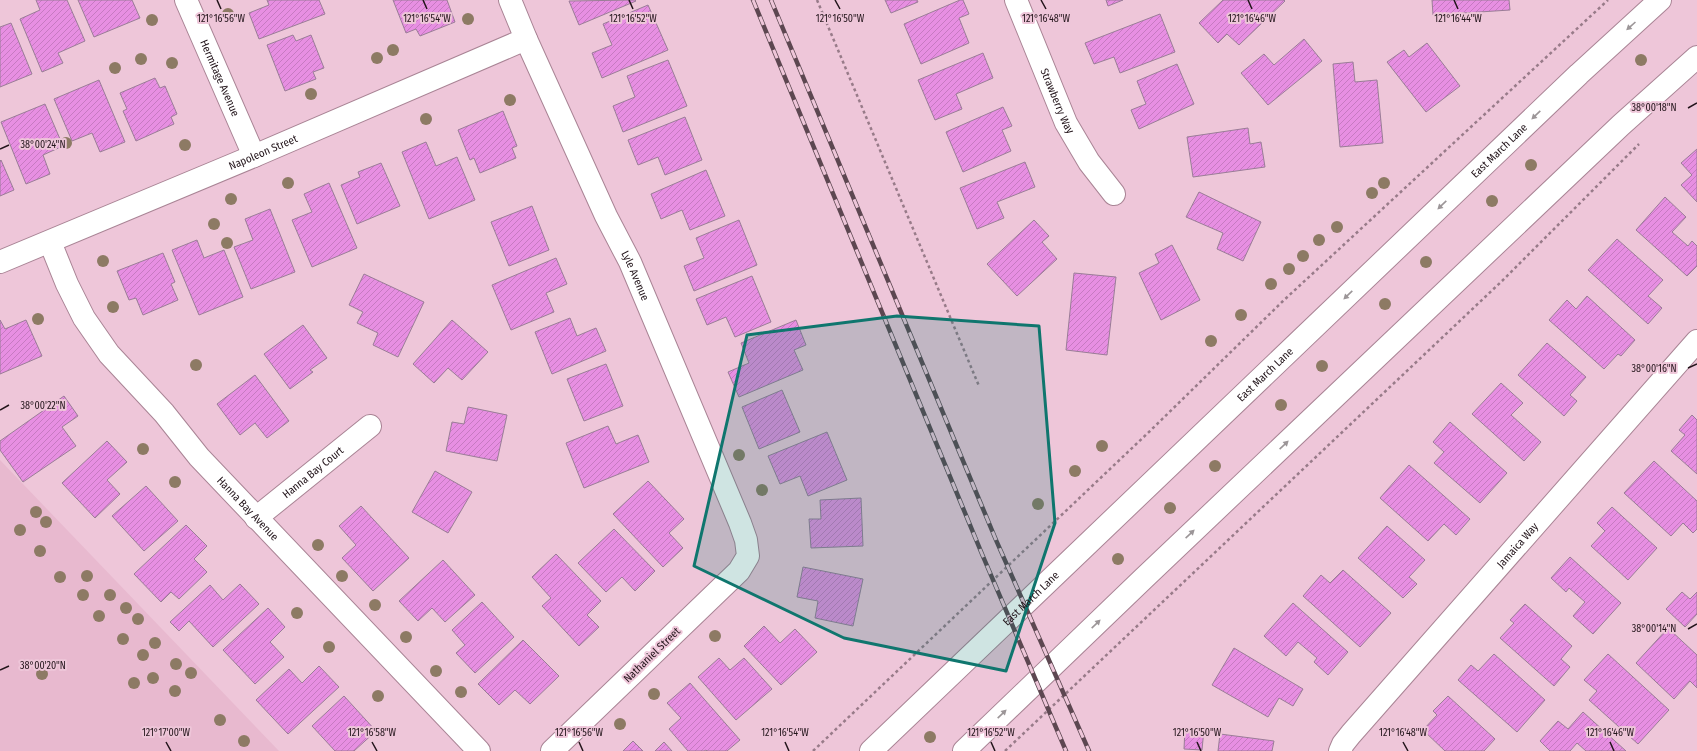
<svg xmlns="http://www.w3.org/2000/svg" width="1697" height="751" font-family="'Fira Sans Condensed',sans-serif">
	<defs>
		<pattern id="building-hatch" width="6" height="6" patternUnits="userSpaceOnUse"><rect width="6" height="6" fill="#e78fe2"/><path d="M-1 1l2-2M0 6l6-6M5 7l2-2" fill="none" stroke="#c67ac1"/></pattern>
	</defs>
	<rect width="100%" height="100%" fill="#eec6d9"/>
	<!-- built -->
	<path fill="#e8b9cf" d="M0 460 279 751H0Z"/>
	<!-- building -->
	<path fill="url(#building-hatch)" stroke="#9a7d97" d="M36 0H67L85 41 58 53 63 63 42 72 20 19 40 10Z
		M78 0H132L140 18 94 37Z
		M267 0H319L325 14 259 39 249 13 269 5Z
		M393 0H447L455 22 420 36 416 29 406 33Z
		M635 0 636 1 579 25 569 1Z
		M885 0H917L918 2 891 13Z
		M960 0H963L969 14 959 18 969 43 921 64 904 24Z
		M1106 0H1123L1108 6Z
		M1223 0H1284L1285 1 1239 45 1227 34 1218 43 1199 23Z
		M1432 0H1509L1510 10 1433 15Z
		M648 5 668 50 602 78 592 53 612 45 603 24Z
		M1160 14 1175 52 1120 73 1114 57 1094 64 1085 43Z
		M11 23 32 74 0 87V27Z
		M293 35 296 41 311 35 324 68 313 72 316 79 285 91 267 45Z
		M1304 39 1322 61 1268 105 1241 73 1264 54 1274 65Z
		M1427 43 1460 86 1426 112 1387 62 1404 50 1409 57Z
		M983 53 993 78 956 94 962 109 935 120 918 80Z
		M668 60 687 106 623 132 613 106 635 97 627 76Z
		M1353 62 1355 82 1377 80 1383 143 1340 147 1333 64Z
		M1177 64 1194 104 1139 129 1131 110 1146 104 1137 81Z
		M155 78 160 88 165 86 177 114 171 117 174 124 136 141 123 111 127 109 120 93Z
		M99 80 125 142 100 152 92 133 72 141 54 99Z
		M45 104 63 146 43 155 50 174 26 184 1 122Z
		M1003 107 1012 126 1002 130 1011 151 963 172 946 132Z
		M503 111 517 146 512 148 516 158 480 173 474 158 470 160 458 130Z
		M685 117 702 160 665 175 658 157 638 165 628 140Z
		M1248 128 1250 144 1261 142 1265 167 1193 177 1187 137Z
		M426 142 436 166 457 157 475 200 429 219 402 152Z
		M1697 149V202L1681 185 1692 175 1681 163Z
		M1 160 14 190 0 196V161Z
		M1025 162 1035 187 997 202 1004 218 977 229 960 188Z
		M381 163 400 206 357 224 341 185 360 177 358 172Z
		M706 170 725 216 690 230 682 210 661 219 651 194Z
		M329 183 357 248 312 267 292 220 312 212 304 194Z
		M1199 192 1261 222 1243 261 1217 249 1223 233 1186 217Z
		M1665 197 1686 217 1672 232 1688 246 1692 241 1697 246V266L1687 276 1636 230Z
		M532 206 549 250 509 266 491 222Z
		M270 209 295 272 251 289 234 247 253 240 245 219Z
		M739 220 757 265 694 291 684 266 704 258 696 238Z
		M1034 220 1049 236 1042 242 1057 259 1017 296 987 264Z
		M1617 239 1663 280 1648 296 1662 308 1648 324 1588 270Z
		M197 240 204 258 224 250 243 297 199 315 172 250Z
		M1172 245 1200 300 1161 320 1139 273 1159 263 1155 254Z
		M163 253 175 282 171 284 178 300 143 315 136 298 129 300 117 271Z
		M556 258 567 284 546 293 554 312 511 330 492 285Z
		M1074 273 1116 277 1107 355 1066 350Z
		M364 274 424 302 398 357 373 345 378 333 357 323 363 312 349 305Z
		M752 276 771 322 735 337 726 317 707 325 696 299Z
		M1587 296 1635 340 1621 356 1618 354 1604 369 1549 320 1567 300 1576 309Z
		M570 318 577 336 596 328 606 351 552 374 535 332Z
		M0 320 5 329 26 320 42 356 0 374Z
		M452 320 488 352 462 380 448 368 434 383 413 364Z
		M796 320 806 345 794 350 803 370 739 397 728 372 749 363 741 343Z
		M303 325 327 358 310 370 313 372 290 389 264 354Z
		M1547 343 1586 377 1570 395 1577 401 1564 416 1518 375Z
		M606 364 623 406 584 421 567 379Z
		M255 375 289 421 267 438 255 423 240 435 217 404Z
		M1501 383 1523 403 1511 415 1541 442 1524 461 1472 414Z
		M782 390 800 432 759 449 742 407Z
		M64 396 78 416 62 427 76 446 23 482 0 450V441Z
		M468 407 507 415 497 461 446 451 452 422 464 424Z
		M1692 415 1697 420V474L1671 451 1685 435 1679 430Z
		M1450 422 1507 473 1480 503 1434 463 1444 452 1433 442Z
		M608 426 616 444 638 435 649 462 584 488 566 443Z
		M827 432 847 480 808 496 800 476 780 484 768 456Z
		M107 441 127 462 107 480 120 494 95 518 62 483Z
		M1654 461 1697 501V529L1693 533 1683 523 1671 536 1624 493Z
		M1409 465 1470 519 1456 535 1444 524 1428 541 1380 498Z
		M435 471 472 492 448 533 412 512Z
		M648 481 684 519 669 533 683 548 663 567 613 514Z
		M146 486 178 521 144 551 112 516Z
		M861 498 863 546 811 548 809 519H821L820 500Z
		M361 506 409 558 373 591 342 558 356 545 339 526Z
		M1612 507 1657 548 1628 580 1591 546 1605 531 1597 523Z
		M186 525 207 546 194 559 207 572 179 599 171 592 161 602 134 574Z
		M1387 526 1425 560 1409 577 1417 584 1403 598 1358 558Z
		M614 529 655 571 635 591 622 577 606 592 578 563Z
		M556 554 601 601 587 615 599 627 579 646 542 606 551 598 532 577Z
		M1570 557 1621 603 1593 634 1573 616 1585 602 1569 588 1566 592 1551 578Z
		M443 560 475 595 445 622 432 608 418 621 399 601Z
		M803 567 863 579 853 626 815 618 818 601 797 597Z
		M1343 570 1391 613 1360 647 1303 596 1321 575 1330 583Z
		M240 584 259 604 213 647 189 621 179 631 170 622 210 585 223 600Z
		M1682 592 1690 599 1697 592V614L1685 627 1666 609Z
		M482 602 514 637 475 673 456 653 465 645 452 630Z
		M1293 603 1348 652 1328 675 1314 662 1317 658 1298 642 1286 656 1264 636Z
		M1525 604 1572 646 1561 659 1570 667 1554 686 1500 638 1514 623 1510 620Z
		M268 608 285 627 270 642 284 657 255 684 223 650Z
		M764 626 780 643 795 629 817 652 781 685 744 646Z
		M1668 628 1697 655V688L1690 681 1674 699 1636 663Z
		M523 640 559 676 530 704 515 690 499 705 478 684Z
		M1234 648 1303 689 1293 706 1279 698 1268 717 1212 685Z
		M1494 654 1545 700 1517 732 1458 680 1471 665 1478 671Z
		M1608 654 1669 710 1638 744 1589 700 1597 691 1584 680Z
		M719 658 730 670 744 658 772 689 736 720 698 677Z
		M319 666 339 687 288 734 256 700 289 669 302 683Z
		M690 683 740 740 727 751H707L706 750 704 751H688L669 729 681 718 667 703Z
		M344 696 376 731 354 751H335L312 726Z
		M1448 696 1495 739 1484 751H1445L1423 730 1437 715 1433 711Z
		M1583 712 1626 751H1586L1577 743 1570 751H1550L1540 741 1558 721 1568 729Z
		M1185 728 1204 729 1202 750 1184 749Z
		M1220 734 1274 741 1272 751H1218Z
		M633 741 643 751H623Z
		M664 742 672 751H655Z"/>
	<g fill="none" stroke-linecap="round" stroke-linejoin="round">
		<defs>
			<g id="minor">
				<path id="s1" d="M186 0 254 156"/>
				<path id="s2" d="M510 0 526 39 606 216 630 262 740 523 746 540 748 556 739 571 552 751"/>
				<path id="s3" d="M1016 0 1066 123 1089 162 1114 194"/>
				<path id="s4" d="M50 242 67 284 84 318 109 354 164 413 199 457 479 751"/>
				<path id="s5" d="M0 262 254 156 526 39"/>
				<path id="s6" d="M256 518 370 426"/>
				<path id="s7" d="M1340 751 1343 744 1351 734 1697 341"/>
			</g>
			<g id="major">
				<path id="s8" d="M871 751 1579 74 1660 0"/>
				<path d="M964 751 1143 579 1621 125 1697 57"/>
			</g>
		</defs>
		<!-- minor casing -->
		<use href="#minor" stroke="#a98495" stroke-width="24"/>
		<!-- major casing -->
		<use href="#major" stroke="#a98495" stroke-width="24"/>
		<!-- path -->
		<path stroke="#987b89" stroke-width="2.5" stroke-dasharray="3 3" stroke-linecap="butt" d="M817 0 979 386
			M813 751 1150 431 1283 301 1608 0
			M1005 751 1502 281 1639 144"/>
		<!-- minor -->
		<use href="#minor" stroke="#fff" stroke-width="22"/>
		<!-- major -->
		<use href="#major" stroke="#fff" stroke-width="22"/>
		<defs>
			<path id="rail" d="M753 0 982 554 1066 751
				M771 0 996 540 1089 751"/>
		</defs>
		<!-- rail casing -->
		<use href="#rail" stroke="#5d4751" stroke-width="4.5"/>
		<!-- rail -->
		<use href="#rail" stroke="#eec6d9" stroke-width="3" stroke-dasharray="9" stroke-linecap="butt"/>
	</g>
	<!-- trees -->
	<g fill="#8d7a64">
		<circle cx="228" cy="14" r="6"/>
		<circle cx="468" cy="19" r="6"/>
		<circle cx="152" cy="20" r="6"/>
		<circle cx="393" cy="50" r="6"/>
		<circle cx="377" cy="58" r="6"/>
		<circle cx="141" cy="59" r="6"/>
		<circle cx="1641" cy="60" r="6"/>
		<circle cx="172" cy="63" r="6"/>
		<circle cx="115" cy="68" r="6"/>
		<circle cx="311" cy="94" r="6"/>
		<circle cx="510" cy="100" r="6"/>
		<circle cx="426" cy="119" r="6"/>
		<circle cx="66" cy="143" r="6"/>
		<circle cx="185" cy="145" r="6"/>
		<circle cx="1531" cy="165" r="6"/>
		<circle cx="288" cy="183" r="6"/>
		<circle cx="1384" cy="183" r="6"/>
		<circle cx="1372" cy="193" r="6"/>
		<circle cx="231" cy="199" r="6"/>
		<circle cx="1492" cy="201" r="6"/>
		<circle cx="214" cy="224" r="6"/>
		<circle cx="1337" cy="227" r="6"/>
		<circle cx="1319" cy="240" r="6"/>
		<circle cx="227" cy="243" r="6"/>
		<circle cx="1303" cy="256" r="6"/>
		<circle cx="103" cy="261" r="6"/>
		<circle cx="1426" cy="262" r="6"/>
		<circle cx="1289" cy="269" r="6"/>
		<circle cx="1271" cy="284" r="6"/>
		<circle cx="1385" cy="304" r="6"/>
		<circle cx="113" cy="307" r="6"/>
		<circle cx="1241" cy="315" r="6"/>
		<circle cx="38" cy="319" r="6"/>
		<circle cx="1211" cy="341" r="6"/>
		<circle cx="196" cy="365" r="6"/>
		<circle cx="1322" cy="366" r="6"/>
		<circle cx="1281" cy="405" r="6"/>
		<circle cx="1102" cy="446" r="6"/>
		<circle cx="143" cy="449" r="6"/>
		<circle cx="739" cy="455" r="6"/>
		<circle cx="1215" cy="466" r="6"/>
		<circle cx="1075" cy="471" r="6"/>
		<circle cx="175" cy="482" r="6"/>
		<circle cx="762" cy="490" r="6"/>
		<circle cx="1038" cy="504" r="6"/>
		<circle cx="1170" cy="508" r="6"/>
		<circle cx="36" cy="512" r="6"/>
		<circle cx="46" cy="522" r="6"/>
		<circle cx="20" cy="530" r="6"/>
		<circle cx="318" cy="545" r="6"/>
		<circle cx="40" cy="551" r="6"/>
		<circle cx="1118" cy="559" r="6"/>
		<circle cx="87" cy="576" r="6"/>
		<circle cx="342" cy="576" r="6"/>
		<circle cx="60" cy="577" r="6"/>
		<circle cx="83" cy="595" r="6"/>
		<circle cx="110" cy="595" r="6"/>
		<circle cx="375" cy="605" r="6"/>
		<circle cx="126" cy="608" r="6"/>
		<circle cx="297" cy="613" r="6"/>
		<circle cx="99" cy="616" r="6"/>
		<circle cx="138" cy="619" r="6"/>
		<circle cx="715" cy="636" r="6"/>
		<circle cx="406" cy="637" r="6"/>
		<circle cx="123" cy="639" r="6"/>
		<circle cx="155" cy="643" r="6"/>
		<circle cx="329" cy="647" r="6"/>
		<circle cx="143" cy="655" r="6"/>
		<circle cx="176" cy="664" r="6"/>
		<circle cx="436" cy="671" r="6"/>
		<circle cx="191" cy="673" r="6"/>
		<circle cx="42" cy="674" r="6"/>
		<circle cx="153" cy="678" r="6"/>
		<circle cx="134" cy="683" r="6"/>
		<circle cx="175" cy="691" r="6"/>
		<circle cx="461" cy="692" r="6"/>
		<circle cx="654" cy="694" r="6"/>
		<circle cx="378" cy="696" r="6"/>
		<circle cx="220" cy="720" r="6"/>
		<circle cx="620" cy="724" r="6"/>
		<circle cx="930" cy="737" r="6"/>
		<circle cx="244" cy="741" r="6"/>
	</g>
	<!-- one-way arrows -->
	<defs><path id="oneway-solid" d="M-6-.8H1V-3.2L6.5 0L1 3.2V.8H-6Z"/></defs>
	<g fill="#9c9698">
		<use href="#oneway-solid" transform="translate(1631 26) rotate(138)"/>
		<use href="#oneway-solid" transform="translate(1536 115) rotate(136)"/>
		<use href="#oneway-solid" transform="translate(1442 205) rotate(136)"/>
		<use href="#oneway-solid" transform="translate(1348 295) rotate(136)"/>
		<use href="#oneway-solid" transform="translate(1284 445) rotate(-43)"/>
		<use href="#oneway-solid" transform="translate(1190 534) rotate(-43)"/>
		<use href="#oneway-solid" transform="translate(1096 624) rotate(-44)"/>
		<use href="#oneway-solid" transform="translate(1002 714) rotate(-44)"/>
	</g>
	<!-- marked area -->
	<path fill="#0f766e" fill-opacity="0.2" stroke="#0f766e" stroke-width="3" stroke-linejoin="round" d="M897 316 1039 326 1055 523 1006 671 844 638 694 566 747 335Z"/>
	<!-- ticks -->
	<path fill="none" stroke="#23151b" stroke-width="1.5" d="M217 0 221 9M423 0 427 9M629 0 633 9M835 0 840 9M1041 0 1046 9M1248 0 1252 9M1454 0 1458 9M1688 108 1697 103M0 149 9 145M1688 368 1697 364M0 410 9 405M1688 629 1697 624M0 670 9 666M166 742 171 751M372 742 377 751M579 742 583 751M785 742 789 751M991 742 995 751M1197 742 1201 751M1403 742 1408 751M1610 742 1614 751"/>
	<g text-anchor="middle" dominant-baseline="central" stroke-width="4" stroke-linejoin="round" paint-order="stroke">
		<!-- street labels -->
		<g font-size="11" fill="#23151b" stroke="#eec6d9">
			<text stroke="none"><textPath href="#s1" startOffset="85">Hermitage Avenue</textPath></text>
			<text stroke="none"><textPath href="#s3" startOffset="109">Strawberry Way</textPath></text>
			<text stroke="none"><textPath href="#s8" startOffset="869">East March Lane</textPath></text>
			<text stroke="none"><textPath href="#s5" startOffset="285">Napoleon Street</textPath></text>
			<text stroke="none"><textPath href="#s2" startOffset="303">Lyle Avenue</textPath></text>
			<text stroke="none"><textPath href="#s8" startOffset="545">East March Lane</textPath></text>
			<text stroke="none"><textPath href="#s6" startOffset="73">Hanna Bay Court</textPath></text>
			<text stroke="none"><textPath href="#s4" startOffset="335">Hanna Bay Avenue</textPath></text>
			<text stroke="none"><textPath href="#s7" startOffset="272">Jamaica Way</textPath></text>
			<text stroke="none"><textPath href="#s8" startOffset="221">East March Lane</textPath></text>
			<text transform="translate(652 655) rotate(-44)">Nathaniel Street</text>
		</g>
	</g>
	<g font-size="10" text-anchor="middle" fill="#23151b" stroke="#eec6d9" stroke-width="4" stroke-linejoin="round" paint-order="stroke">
		<text x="221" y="22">121°16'56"W</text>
		<text x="427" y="22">121°16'54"W</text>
		<text x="633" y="22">121°16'52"W</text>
		<text x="840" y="22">121°16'50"W</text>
		<text x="1046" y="22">121°16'48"W</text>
		<text x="1252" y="22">121°16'46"W</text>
		<text x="1458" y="22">121°16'44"W</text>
		<text x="1654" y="111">38°00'18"N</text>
		<text x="43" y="148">38°00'24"N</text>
		<text x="1654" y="372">38°00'16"N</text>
		<text x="43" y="409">38°00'22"N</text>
		<text x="1654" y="632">38°00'14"N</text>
		<text x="43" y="669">38°00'20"N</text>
		<text x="166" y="736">121°17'00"W</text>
		<text x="372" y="736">121°16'58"W</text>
		<text x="579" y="736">121°16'56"W</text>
		<text x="785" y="736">121°16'54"W</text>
		<text x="991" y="736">121°16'52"W</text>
		<text x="1197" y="736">121°16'50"W</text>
		<text x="1403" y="736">121°16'48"W</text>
		<text x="1610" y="736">121°16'46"W</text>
	</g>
</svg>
